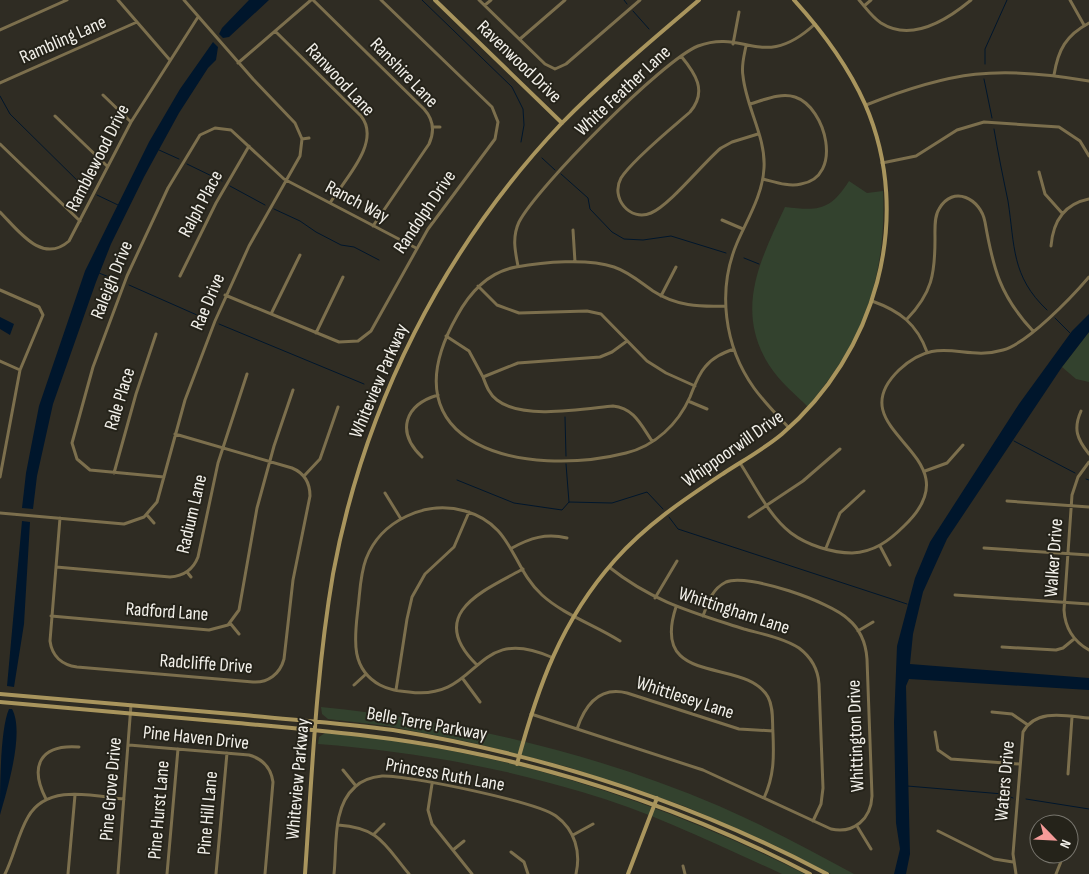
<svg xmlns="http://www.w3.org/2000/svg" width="1089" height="874" font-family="'Sofia Sans Condensed',sans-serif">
	<rect width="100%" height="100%" fill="#2f2c23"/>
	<!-- green -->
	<path fill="#33422e" d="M849 181 867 193 883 191C886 249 874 311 842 360 832 376 819 392 808 407 795 394 779 381 769 365 734 309 761 259 785 207 818 211 830 211 849 181Z
		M1089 332V382L1076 379 1062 367Z
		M321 707C457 721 593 752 719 806 765 826 810 850 854 874H831L776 846 684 806 568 767 469 742 388 726 328 719 322 714Z
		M325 733C356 733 388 740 419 745 554 767 683 813 805 874H782C716 844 651 812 582 792 496 766 408 751 318 744L319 737Z"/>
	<!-- water -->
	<path fill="#00162c" d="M249 0H269L229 37 223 38 219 34 222 28Z
		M213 42 218 47 216 60 208 68 179 113 144 177 111 244 96 282 53 404 37 476 33 509 22 508 26 473 39 406 85 271 149 142 180 89Z
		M1089 314V332L1062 367 947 539 923 592 913 634 910 664 1089 678V690L909 679 906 686 910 854 906 874H894L900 849 896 823 894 722 897 646 915 578 930 542 1019 404 1072 331Z
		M0 317 14 324 10 335 0 329Z
		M22 521 30 522 24 624 14 687 7 686Z
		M9 709H12C25 732 7 790 0 815 0 790 0 729 9 709Z"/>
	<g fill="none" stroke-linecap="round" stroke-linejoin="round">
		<!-- stream -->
		<path stroke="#00162c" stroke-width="1" d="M422 0 512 87 523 109 524 125 521 142
			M624 0 627 4
			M633 11 649 29
			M985 64V49L1007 0
			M984 79 992 118
			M0 96 10 114 89 192
			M994 129C998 153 1003 177 1008 201 1015 246 1011 276 1047 310
			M159 150 179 159
			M542 158 555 170
			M187 164 222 181
			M561 174 588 198 590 209 612 232 624 239 643 240 671 236 726 253
			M230 186 265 205
			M97 195 118 205
			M274 209 300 221 316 232 341 245 354 247 379 260
			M744 258 759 264
			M99 273 119 281
			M129 285 206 319
			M1055 318 1070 333
			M219 324 364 384
			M565 417 566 456
			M1014 441 1075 473
			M566 464 569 502
			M1086 479 1089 480
			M457 480 514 503 562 510 569 502 612 503 647 492 663 509
			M669 517 678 529 907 604
			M907 786 1003 794 1013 798
			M1026 799 1089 809"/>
		<!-- street -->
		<path stroke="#7c6f4d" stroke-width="3" d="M118 0 169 59
			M313 0 424 109C433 119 435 131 429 144L373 226
			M479 0 545 64 555 69 566 64 640 0
			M859 0C866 8 872 17 881 23 911 42 947 20 971 0
			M1070 0 1084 25
			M485 5 491 0
			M864 6 871 0
			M0 30 67 0
			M275 31 361 116C382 142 344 180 330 203
			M520 39 565 0
			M733 44 739 12
			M746 46C744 56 741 66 743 76 746 107 766 137 764 168 763 194 747 220 737 243 717 290 724 346 754 388 764 402 777 415 789 428
			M681 56C695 73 708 91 690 112 673 127 632 160 621 178 610 198 630 222 651 213 670 205 703 163 721 148L732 142 758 134
			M238 63 311 0
			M1054 75C1058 50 1066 35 1089 23
			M0 83 137 22
			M103 95 131 122
			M750 104C764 100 781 92 795 97 826 107 844 177 801 184 789 187 775 182 763 179
			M866 105C951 71 998 65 1089 81
			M55 116 107 166
			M433 127H440
			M302 139 309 138
			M0 144 80 221
			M882 163 916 156 957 130 984 122 1059 127 1080 141 1089 156
			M1039 172 1045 194 1062 213
			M0 212C18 230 42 265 69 241L131 122 198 17
			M722 220 743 229
			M573 230 575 262
			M1051 246C1053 222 1064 204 1089 199
			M518 266C515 251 512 237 519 222 537 187 663 60 698 46 745 28 763 72 815 24
			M180 276 216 203 249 146
			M478 286 497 305 519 313 587 311 601 314 647 361 666 373 695 386
			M0 290 39 307 43 315 20 370 0 477
			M225 295 339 342 358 341 371 331 428 229 495 139 498 122 492 107 381 0
			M661 296 676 267
			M872 301C900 311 917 324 927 352
			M726 306C699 307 676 306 653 291 640 282 629 272 614 267 588 258 543 262 516 267 488 272 470 292 457 316 382 448 527 478 626 453 655 446 678 424 690 397 694 387 698 375 705 367 713 357 723 353 734 349
			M271 314 300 255
			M907 319C932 293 935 274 935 239 935 229 934 217 939 209 953 184 981 199 985 222 993 268 1000 296 1033 331
			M316 333 343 277
			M446 336 469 351 483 377 518 363 600 357 612 352 627 341
			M0 361 20 370
			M483 377C486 385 489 394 497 400 522 420 583 409 613 406 634 408 641 425 652 441
			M688 401 707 409
			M1081 411C1073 429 1077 439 1089 454
			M422 457C396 432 404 405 438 395
			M1089 462 1078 477 1072 495 1064 610C1065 628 1073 641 1089 650
			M740 463C755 486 769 516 791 533 807 545 832 553 852 553 874 552 889 541 904 526 980 454 834 433 899 370 938 333 963 362 1003 350 1028 343 1072 297 1089 277
			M925 471 947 463 963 445
			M114 473 136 394 156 334
			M304 476 320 459 338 407
			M164 477 90 470 77 459 72 443 93 367 127 276 168 188 200 135 215 128 231 130 284 179 416 248
			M385 493 401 519
			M1007 501 1089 507
			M0 513 124 524 144 517 157 502 185 400 215 321 249 246 300 156 302 139 295 123 253 79 184 0
			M147 515 154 523
			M749 517 803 481 840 449
			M60 518 50 641C52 656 62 665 77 667L253 682C268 683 280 674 284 659L293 580 310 496C310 483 304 473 292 468L175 434
			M880 546 890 565
			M512 548C530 538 546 533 567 538
			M826 548 840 513 864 491
			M984 548 1089 555
			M56 567 170 577C184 576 193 570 198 557L218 463 247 374
			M609 567C653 602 692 612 744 629 762 634 783 638 799 648 811 657 818 669 819 684L823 788 821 804 813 821
			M187 572 191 577
			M955 595 1089 604
			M655 598 677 561
			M676 607C649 689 745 656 768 697 774 708 772 722 773 734 774 758 774 776 764 798
			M51 616 209 630 228 625 239 610 257 508 274 446 293 390
			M230 623 239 634
			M858 631 873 622
			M1002 647 1056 650 1063 648 1074 639
			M551 657C472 622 481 702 409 692 399 691 389 690 380 685 349 668 355 636 358 608 360 592 360 575 366 559 381 520 426 500 465 511 514 525 511 567 542 595 564 615 595 625 620 641
			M477 665C425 614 483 591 523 569
			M463 679 480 702
			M354 685 366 674
			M396 690 407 619 412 597 425 574 454 547 469 512
			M992 712 1012 714 1028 725
			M531 714 703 770 831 829C854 834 871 819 872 796L867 659C866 644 860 629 848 619 831 602 748 573 726 582 712 589 708 602 703 616
			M577 729C585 705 599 686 627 693L739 729 773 731
			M935 732 938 750 951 759 1019 764
			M129 745 249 755C263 759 271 768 273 782L265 874
			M343 770 356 786
			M1068 774 1072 717
			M432 784 428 810 432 824 472 874
			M46 799C29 766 40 744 79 747
			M338 825C380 828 384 844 409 874
			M857 826 871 849
			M938 831 994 859 1013 862
			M374 834 384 824
			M573 835 593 824
			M453 850 464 841
			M511 852 524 862 528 874
			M683 866 685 874
			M5 874C14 856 18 834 28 817 47 783 94 796 124 799
			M68 874 75 795
			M118 874 131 705
			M167 874 178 749
			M216 874 227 753
			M334 874C337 847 332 807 355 787 362 780 372 777 382 776 408 775 537 802 556 816 575 830 581 852 576 874
			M1016 874 1013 854 1023 732C1036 708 1067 716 1089 718
			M1056 874 1064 854"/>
		<!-- secondary -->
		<path stroke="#a9955d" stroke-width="4" d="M435 0 562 123
			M0 694C81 701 163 708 244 715 293 720 344 723 393 730 545 755 691 802 827 874
			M0 702C79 709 159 716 238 723 314 730 388 736 463 751 583 775 701 817 810 874
			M517 764C538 686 561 621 615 560 647 524 685 499 724 473 744 460 764 449 782 434 875 354 915 219 865 104 847 64 823 32 794 0
			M305 874C312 774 316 673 333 574 364 406 443 249 561 124 604 80 652 40 699 0
			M628 874 657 798"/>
	</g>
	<g text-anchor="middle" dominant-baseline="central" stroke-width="4" stroke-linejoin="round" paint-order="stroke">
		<!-- street labels -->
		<g font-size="19" fill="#f2f0ea" stroke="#25231a">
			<text transform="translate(63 40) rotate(-24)">Rambling Lane</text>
			<text transform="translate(519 62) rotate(44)">Ravenwood Drive</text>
			<text transform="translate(404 73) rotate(46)">Ranshire Lane</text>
			<text transform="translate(340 80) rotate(47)">Ranwood Lane</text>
			<text transform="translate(623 91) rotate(-43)">White Feather Lane</text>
			<text transform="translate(98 158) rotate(-63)">Ramblewood Drive</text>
			<text transform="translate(357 202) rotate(28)">Ranch Way</text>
			<text transform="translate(201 204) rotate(-62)">Ralph Place</text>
			<text transform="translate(425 212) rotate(-56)">Randolph Drive</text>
			<text transform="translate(112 280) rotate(-68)">Raleigh Drive</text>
			<text transform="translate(208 302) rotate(-67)">Rae Drive</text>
			<text transform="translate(379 381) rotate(-67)">Whiteview Parkway</text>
			<text transform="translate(120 399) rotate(-73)">Rale Place</text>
			<text transform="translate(733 449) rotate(-35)">Whippoorwill Drive</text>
			<text transform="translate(192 514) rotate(-77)">Radium Lane</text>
			<text transform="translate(1054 558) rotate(-86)">Walker Drive</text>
			<text transform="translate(734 611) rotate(18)">Whittingham Lane</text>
			<text transform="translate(167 612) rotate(4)">Radford Lane</text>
			<text transform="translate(206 664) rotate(4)">Radcliffe Drive</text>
			<text transform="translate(685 698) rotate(18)">Whittlesey Lane</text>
			<text transform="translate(427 724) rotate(10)">Belle Terre Parkway</text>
			<text transform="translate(856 736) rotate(-92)">Whittington Drive</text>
			<text transform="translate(196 738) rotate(6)">Pine Haven Drive</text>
			<text transform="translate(445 775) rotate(10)">Princess Ruth Lane</text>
			<text transform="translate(298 779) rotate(-85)">Whiteview Parkway</text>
			<text transform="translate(1005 781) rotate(-85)">Waters Drive</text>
			<text transform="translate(111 789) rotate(-85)">Pine Grove Drive</text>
			<text transform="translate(159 810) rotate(-85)">Pine Hurst Lane</text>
			<text transform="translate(208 813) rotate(-85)">Pine Hill Lane</text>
		</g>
	</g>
	<!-- north arrow -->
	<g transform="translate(1054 839) rotate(114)"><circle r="24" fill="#25231a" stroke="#77756d"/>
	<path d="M0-4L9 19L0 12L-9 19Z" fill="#f59b99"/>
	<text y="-8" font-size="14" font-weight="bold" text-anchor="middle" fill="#f2f0ea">N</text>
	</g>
</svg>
